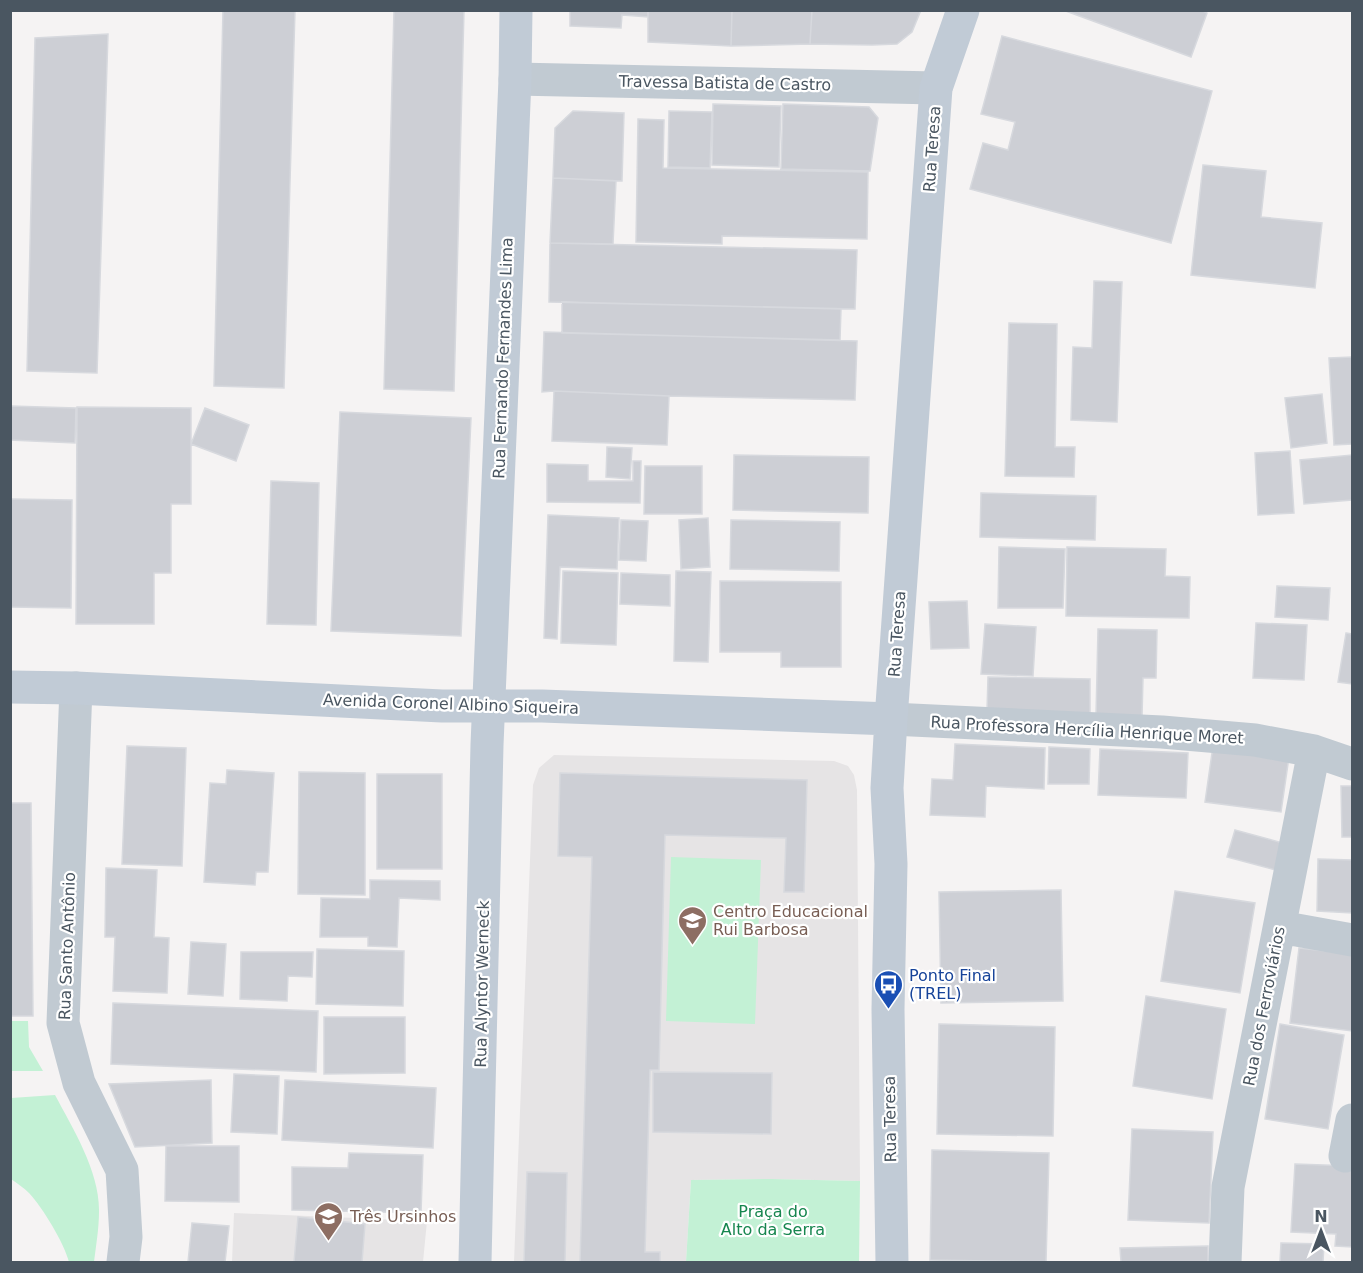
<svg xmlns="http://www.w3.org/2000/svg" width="1363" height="1273" font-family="'DejaVu Sans',sans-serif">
	<rect width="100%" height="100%" fill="#f5f3f3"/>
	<!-- education -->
	<path fill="#e6e4e5" d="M554 755 834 761 848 766 854 775 857 790 860 1181 772 1179 691 1180 686 1262H514L533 785 539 768Z
		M234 1213 427 1221 423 1262H232Z"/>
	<!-- green -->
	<path fill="#c3f1d5" d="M671 857 761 860 755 1024 666 1021Z
		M11 1021H28L29 1047 43 1071H11Z
		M55 1095C73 1129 100 1172 99 1212 99 1228 96 1246 94 1262H69C64 1243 43 1208 29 1193 24 1188 17 1183 11 1179V1098Z
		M772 1179 860 1181 859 1262H686L691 1180Z"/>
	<!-- building -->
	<path fill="#cdcfd5" stroke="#d7d9de" stroke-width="1.5" d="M223 10H295L284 388 214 386Z
		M394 10H464L454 391 384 389Z
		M570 10H648V17L622 15 621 28 570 26Z
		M648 10H732L731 46 648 42Z
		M732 10H812L810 44 731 46Z
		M812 10H921L912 32 897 44 872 45 810 44Z
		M1063 10H1201L1207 13 1191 57Z
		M108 34 97 373 27 371 35 38Z
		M1002 36 1212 91 1171 243 970 189 983 143 1008 150 1015 122 981 114Z
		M713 104 781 106 779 167 712 165Z
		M783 104 869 107 878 118 870 171 781 169Z
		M573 111 624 113 622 181 553 178 555 128Z
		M669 111 712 112 710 168 668 167Z
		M638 119 664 120 663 168 868 172 867 239 722 236V244L636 242Z
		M1203 165 1266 171 1261 217 1322 223 1315 288 1191 275Z
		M553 178 616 181 613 244 550 243Z
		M550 243 857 250 855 309 549 302Z
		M1094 281 1122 282 1117 422 1071 420 1073 347 1092 348Z
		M562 302 841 309 840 340 562 333Z
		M1009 323 1057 324 1055 447H1075L1074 477 1005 476Z
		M544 332 857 341 855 400 669 396 554 391 542 392Z
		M1352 357V444L1334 445 1329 358Z
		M554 391 669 396 667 445 552 441Z
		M1322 394 1327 443 1291 448 1285 398Z
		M10 406 76 408 75 443 10 440Z
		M77 407 191 408V504H171V573H154V624H76Z
		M205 408 249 425 236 461 191 444Z
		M340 412 471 418 461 636 331 631Z
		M607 447 632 448 630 479 606 477Z
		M1290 451 1294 513 1258 515 1255 453Z
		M734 455 869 457 868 513 733 510Z
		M1352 455V500L1304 504 1300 460Z
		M633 461H641L640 503 547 502V464L588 465V481H633Z
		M645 466H702V514H644Z
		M271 481 319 483 316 625 267 624Z
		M981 493 1096 496 1095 540 980 537Z
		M10 499 72 500 71 608 10 607Z
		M548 515 619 518 617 569 560 567 557 639 544 638Z
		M708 518 710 567 681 569 679 520Z
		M621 520 648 521 646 561 619 560Z
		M731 520 840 522 839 571 730 569Z
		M999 547 1065 549 1063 608H998Z
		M1067 547 1166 549 1165 576 1190 577 1189 618 1066 616Z
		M563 571 618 573 616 645 561 643Z
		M676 571 711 572 708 662 674 661Z
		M621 573 670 575V606L620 604Z
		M720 581 841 582V667H781V652H720Z
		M1277 586 1330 588 1328 620 1275 617Z
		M967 601 969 648 931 649 929 602Z
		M1256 623 1307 625 1304 680 1253 678Z
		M985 624 1036 627 1033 676 981 674Z
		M1098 629 1157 630 1156 678H1143L1142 717 1096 716Z
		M1346 633 1352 634V684L1338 682Z
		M988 677 1090 679V713L987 711Z
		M955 744 1045 748 1044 789 986 786 985 817 930 815 932 779 953 780Z
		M127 746 186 748 182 866 122 864Z
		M1213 746 1289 757 1281 812 1205 802Z
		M1049 747 1090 749 1089 784H1048Z
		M1100 749 1188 753 1186 798 1098 795Z
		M227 770 274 773 268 872H256L255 885 204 882 210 783 226 784Z
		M299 772 365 773V895L298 894Z
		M560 773 807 780 804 892H784L786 838 665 835 659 1070H650L645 1252H660V1262H580L592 857 558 856Z
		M377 774H442V869H377Z
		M1341 786H1352V837H1342Z
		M10 803H31L33 1016H10Z
		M1235 830 1290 845 1283 872 1227 857Z
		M1318 859 1352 860V913L1317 911Z
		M106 868 157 870 154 937 169 938 167 993 113 991 115 937H105Z
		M370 880 440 881V900L399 898 397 947 368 946V937H320L321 898 370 899Z
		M1061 890 1063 1001 941 1003 939 892Z
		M1175 891 1255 903 1240 993 1161 981Z
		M191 942 226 944 223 996 188 994Z
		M1299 948 1352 954V1031L1290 1023Z
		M317 949 404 951 403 1006 316 1004Z
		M241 952H313L312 977 288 976 287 1001 240 999Z
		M1146 996 1226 1009 1212 1099 1133 1086Z
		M113 1003 318 1011 316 1072 111 1064Z
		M324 1017H405V1073L324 1074Z
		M939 1024 1055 1027 1053 1136 937 1134Z
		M1280 1024 1344 1035 1328 1129 1265 1119Z
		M653 1072 772 1073 771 1134 653 1132Z
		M234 1074 279 1076 277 1134 231 1132Z
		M211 1080 212 1143 135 1147 109 1084Z
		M285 1080 436 1088 433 1148 282 1140Z
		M1132 1129 1213 1132 1209 1223 1128 1220Z
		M166 1146H239V1202L165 1201Z
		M932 1150 1049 1153 1046 1262 930 1260Z
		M349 1153 423 1155 421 1213 292 1210V1167L348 1168Z
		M1295 1164 1352 1166V1247L1335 1246 1336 1234 1291 1232Z
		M527 1172 567 1173 565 1262H524Z
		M298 1217 365 1224 362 1262H294Z
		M192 1223 229 1226 225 1262H188Z
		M1281 1243 1324 1244 1323 1262H1280Z
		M1208 1246V1262H1121L1120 1248Z"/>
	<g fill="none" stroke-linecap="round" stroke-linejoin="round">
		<!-- minor -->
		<path stroke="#c1cad2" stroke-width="33" d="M515 79 936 88
			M76 688 63 1023 79 1083 122 1170 126 1237 123 1262
			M891 719 1162 732 1255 740 1314 751 1352 764
			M1280 927 1352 940
			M1345 1156 1352 1120
			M1225 1262 1228 1187 1314 751"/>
		<!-- secondary -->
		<path stroke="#c1cbd6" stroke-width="33" d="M10 687 76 688 442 706H542L891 719
			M475 1262 487 745 515 79 516 10
			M892 1262 888 1009 891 864 887 788 891 719 936 88 963 10"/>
	</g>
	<!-- icons -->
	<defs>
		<symbol id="school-pin" viewBox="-11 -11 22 30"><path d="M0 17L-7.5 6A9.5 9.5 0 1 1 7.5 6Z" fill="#8d6e63" stroke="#fff"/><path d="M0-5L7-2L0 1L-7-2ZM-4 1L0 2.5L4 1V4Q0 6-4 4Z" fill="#fff"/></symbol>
		<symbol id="bus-pin" viewBox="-11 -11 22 30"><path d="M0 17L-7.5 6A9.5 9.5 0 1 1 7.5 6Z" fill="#1a4fb4" stroke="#fff"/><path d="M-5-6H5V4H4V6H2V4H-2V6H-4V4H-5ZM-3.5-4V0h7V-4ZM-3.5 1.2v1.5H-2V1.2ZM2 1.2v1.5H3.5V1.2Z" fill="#fff"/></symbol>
	</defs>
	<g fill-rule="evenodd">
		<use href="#school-pin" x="676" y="904" width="33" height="45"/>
		<use href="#bus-pin" x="872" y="968" width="33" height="45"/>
		<use href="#school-pin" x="312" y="1200" width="33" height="45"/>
	</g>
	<g text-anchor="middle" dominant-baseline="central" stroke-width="4.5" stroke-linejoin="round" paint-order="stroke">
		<!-- street labels -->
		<g font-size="16" fill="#4a5661" stroke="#fff">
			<text transform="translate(725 83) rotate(1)">Travessa Batista de Castro</text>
			<text transform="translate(932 149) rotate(-86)">Rua Teresa</text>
			<text transform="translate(503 358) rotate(-88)">Rua Fernando Fernandes Lima</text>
			<text transform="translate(897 634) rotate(-86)">Rua Teresa</text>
			<text transform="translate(451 704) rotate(2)">Avenida Coronel Albino Siqueira</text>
			<text transform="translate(1087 730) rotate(3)">Rua Professora Hercília Henrique Moret</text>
			<text transform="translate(67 946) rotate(-88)">Rua Santo Antônio</text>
			<text transform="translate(482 984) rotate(-89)">Rua Alyntor Werneck</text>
			<text transform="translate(1264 1006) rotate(-79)">Rua dos Ferroviários</text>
			<text transform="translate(890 1119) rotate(-91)">Rua Teresa</text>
		</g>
		<!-- education labels -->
		<g font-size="16" fill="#785e54" stroke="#fff" text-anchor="start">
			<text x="713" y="911">Centro Educacional<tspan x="713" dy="18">Rui Barbosa</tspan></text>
			<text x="350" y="1216">Três Ursinhos</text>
		</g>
		<!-- transit labels -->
		<g font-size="16" fill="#164399" stroke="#fff" text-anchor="start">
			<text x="909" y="975">Ponto Final<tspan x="909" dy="18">(TREL)</tspan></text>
		</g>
		<!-- park labels -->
		<g font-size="16" fill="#17864f" stroke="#fff">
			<text x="773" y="1211">Praça do<tspan x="773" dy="18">Alto da Serra</tspan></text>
		</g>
	</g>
	<!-- border -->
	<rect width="1363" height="1273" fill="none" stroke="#4a5661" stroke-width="24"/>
	<!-- north arrow -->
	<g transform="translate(1321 1231)" stroke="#ffffff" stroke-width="4.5" paint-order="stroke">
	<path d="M0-4.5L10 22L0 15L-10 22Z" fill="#4a5661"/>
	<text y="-9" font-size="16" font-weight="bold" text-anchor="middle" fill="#4a5661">N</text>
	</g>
</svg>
